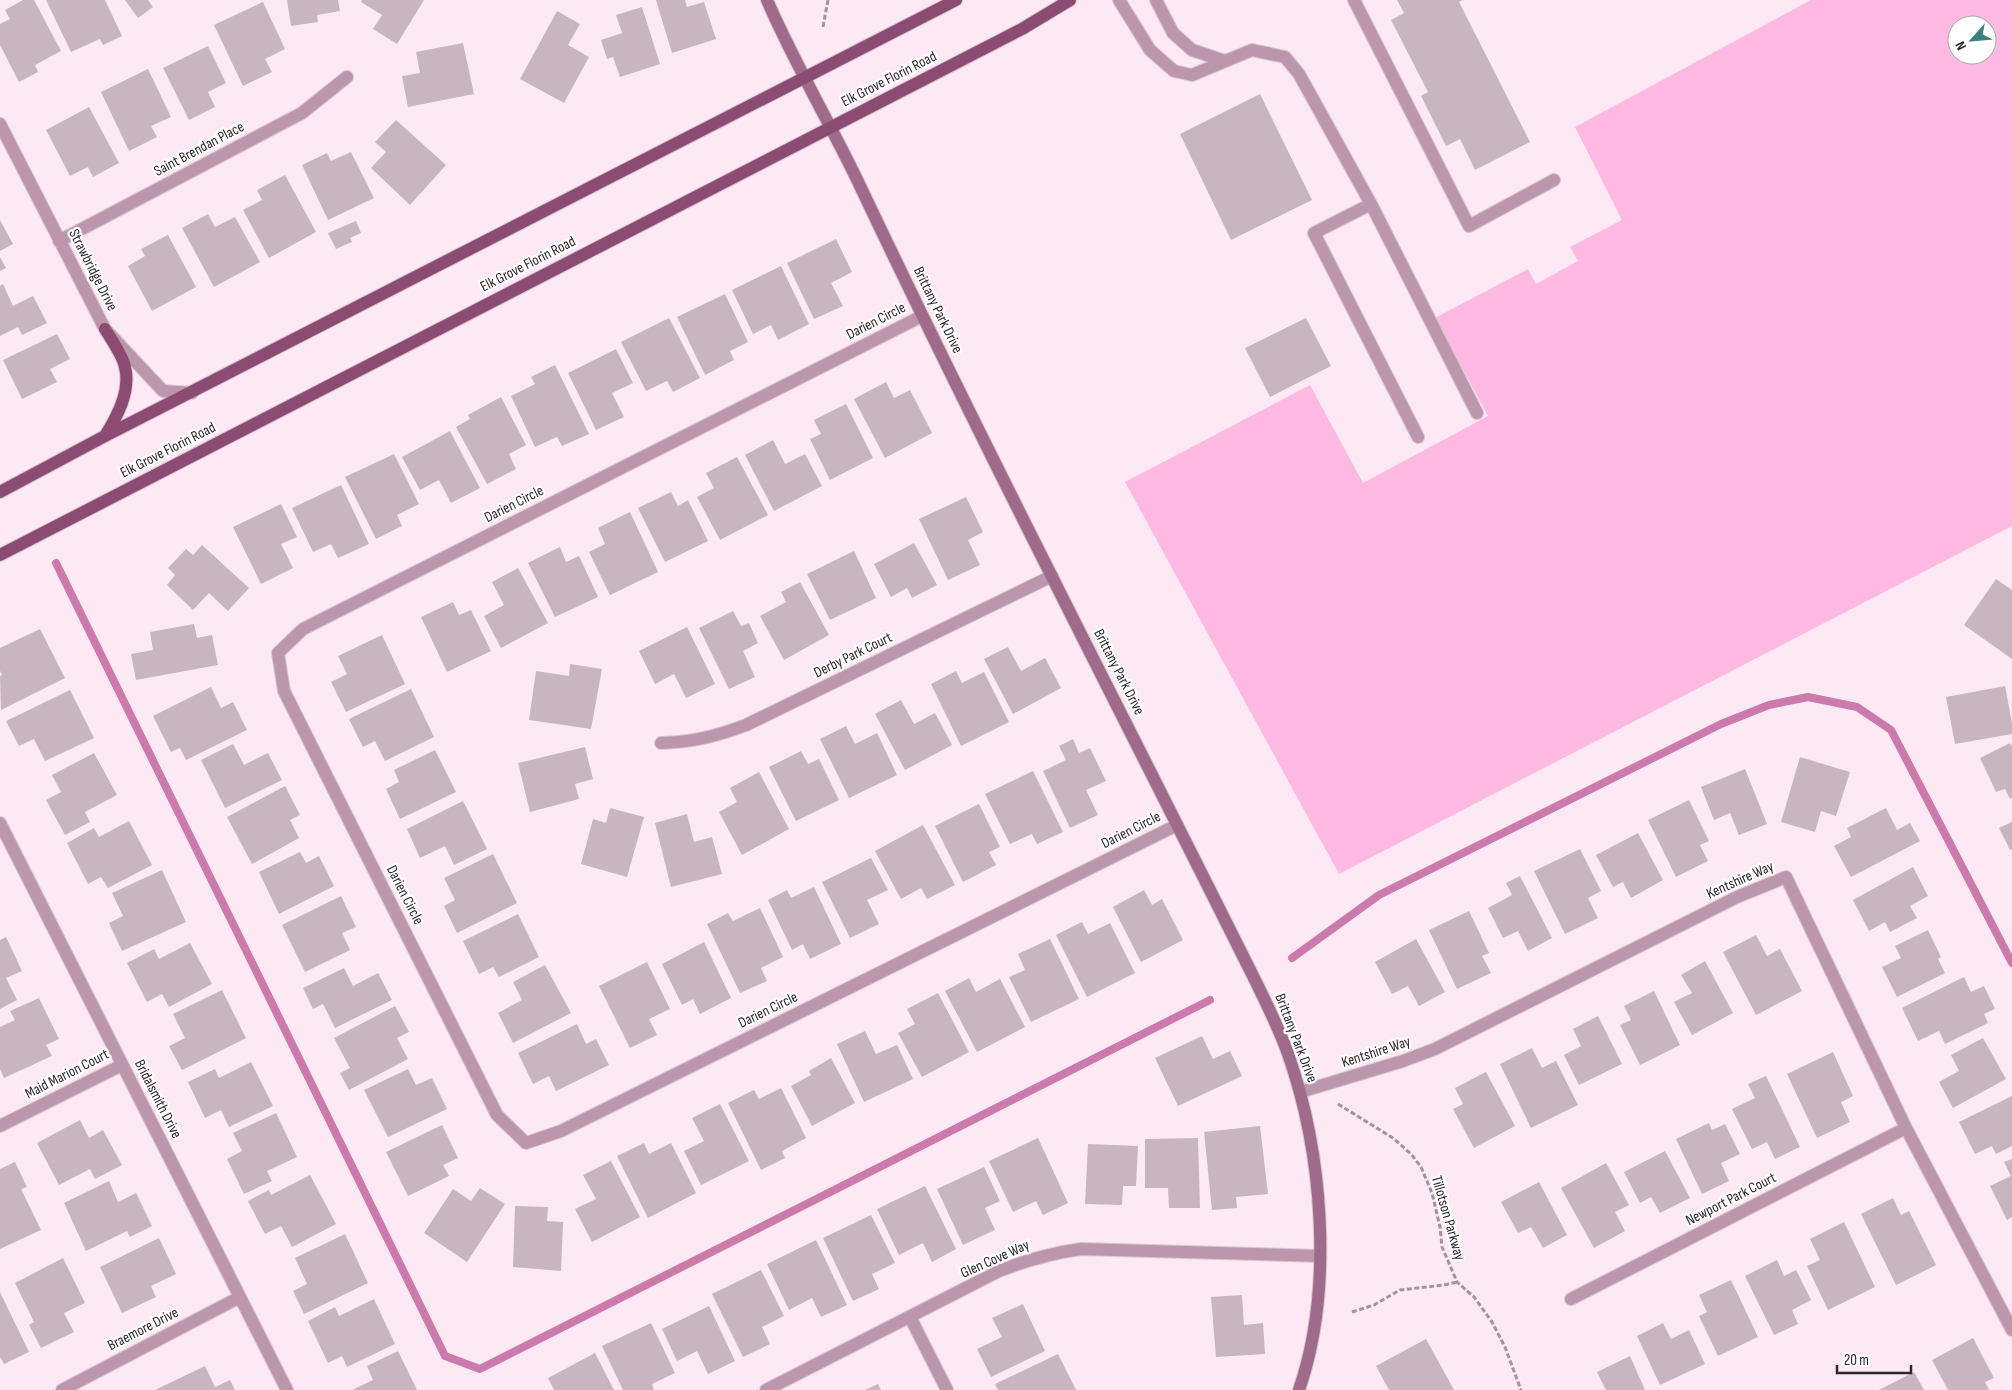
<svg xmlns="http://www.w3.org/2000/svg" width="2012" height="1390" font-family="'Sofia Sans Condensed',sans-serif">
	<rect width="100%" height="100%" fill="#fde9f4"/>
	<!-- green -->
	<path fill="#fdb9e1" fill-rule="evenodd" d="M1811 0H2012V526L1339 874 1125 482 1310 385 1363 483 1488 416 1435 318 1528 269 1536 284 1578 261 1570 247 1622 220 1575 127ZM1957 25H1987V55H1957Z"/>
	<g fill="none" stroke-linecap="round" stroke-linejoin="round">
		<!-- stream -->
		<path stroke="#cc7aac" stroke-width="8" d="M56 563 445 1356 480 1369 1210 1000
			M1292 958 1379 895 1721 724 1769 705 1808 697 1857 707 1891 730 2012 963"/>
	</g>
	<!-- building -->
	<path fill="#c8b5c0" d="M23 0H34L61 51 35 65 38 72 19 82 0 45V24L10 19 5 10Z
		M46 0H105L122 36 103 45 100 39 71 52Z
		M125 0H148L153 7 138 18Z
		M287 0H338L340 11 317 15 318 22 291 26Z
		M362 0H424L397 44 373 29 382 15 361 2Z
		M656 0H685L687 7 704 2 716 39 672 53Z
		M1397 0H1463L1459 2 1530 142 1475 170 1460 139 1446 146 1421 96 1428 92 1391 20 1404 13Z
		M263 2 285 49 265 59 272 72 243 86 214 25Z
		M642 7 660 64 620 77 613 57 607 59 601 40 622 33 616 15Z
		M557 11 580 24 568 45 589 57 564 103 520 79Z
		M463 43 474 94 408 107 402 76 420 73 416 52Z
		M208 46 226 83 208 92 215 107 189 120 163 68Z
		M148 69 171 117 151 126 157 137 129 151 101 92Z
		M1260 94 1312 200 1231 240 1180 134Z
		M89 107 119 163 93 177 88 167 70 176 46 130Z
		M396 120 446 165 410 205 371 168 386 152 375 142Z
		M351 152 374 198 328 220 302 165 327 153 331 161Z
		M285 175 316 232 269 258 243 210 262 200 257 190Z
		M208 214 215 227 235 217 260 262 214 287 182 228Z
		M0 220 13 244 0 251Z
		M356 221 361 233 350 238 352 242 336 249 328 233Z
		M168 235 196 287 152 311 128 266 145 256 141 249Z
		M836 239 852 272 831 283 843 306 814 319 787 263Z
		M0 257 6 268 0 271Z
		M781 266 809 324 778 340 771 325 753 334 732 290Z
		M3 284 13 306 33 296 47 323 22 335 18 327 0 336V286Z
		M725 294 748 342 730 351 734 360 705 375 677 317Z
		M669 318 700 378 673 392 667 381 646 391 621 342Z
		M1306 318 1331 366 1270 397 1245 348Z
		M57 334 70 359 50 369 57 382 22 399 3 360Z
		M616 349 633 383 612 393 624 417 596 430 568 373Z
		M555 365 589 434 562 446 557 437 535 447 511 396 535 384 531 377Z
		M886 382 894 398 910 390 932 433 885 458 854 399Z
		M501 397 526 445 509 454 516 469 487 484 456 427 470 419 468 415Z
		M846 404 873 458 830 480 810 439 821 434 814 420Z
		M450 431 480 488 451 503 439 480 420 490 402 457Z
		M773 440 785 464 805 454 822 486 774 511 745 455Z
		M394 454 419 504 397 515 402 526 376 539 345 477Z
		M737 457 768 515 720 540 697 497 714 488 706 473Z
		M341 485 369 544 338 558 331 544 313 552 292 508Z
		M671 492 678 506 688 500 708 541 665 562 638 508Z
		M966 497 983 532 968 540 980 565 948 580 919 519Z
		M281 504 297 537 281 544 293 568 261 584 233 527Z
		M630 512 658 572 610 595 589 552 605 544 598 528Z
		M914 543 937 585 912 598 907 588 891 597 874 564Z
		M202 545 249 588 228 611 209 593 193 610 167 585 175 575 168 568 186 549 193 555Z
		M560 547 566 562 579 556 598 597 555 617 528 563Z
		M854 551 876 598 830 620 807 574Z
		M518 568 548 623 501 648 484 616 504 605 492 582Z
		M1996 579 2012 590V659L1964 625Z
		M800 582 829 635 784 660 760 616 786 602 781 592Z
		M453 602 459 615 471 610 491 651 447 672 421 617Z
		M733 611 741 626 749 623 758 643 743 651 755 677 729 689 699 628Z
		M194 624 197 638 212 635 218 665 136 680 131 654 153 650 150 632Z
		M687 627 715 684 686 698 674 674 655 684 639 651Z
		M40 629 65 678 1 710 0 676 2 675 0 671V648Z
		M382 635 405 684 346 712 331 682 347 674 338 656Z
		M1008 647 1021 671 1045 658 1061 688 1013 714 984 659Z
		M570 664 602 669 591 729 529 720 536 671 569 676Z
		M956 671 962 683 984 672 1009 722 961 746 931 684Z
		M2005 686 2012 723V734L1955 744 1946 697Z
		M211 687 221 708 233 702 247 730 186 760 180 748 171 752 153 716Z
		M411 689 434 737 385 761 375 741 363 747 349 719Z
		M70 690 94 738 45 761 34 739 19 746 6 721Z
		M901 700 914 724 935 713 952 745 905 770 875 714Z
		M846 726 855 744 877 733 897 775 849 798 820 739Z
		M1073 739 1079 753 1090 748 1106 781 1086 790 1098 815 1070 828 1043 771 1066 760 1059 746Z
		M2010 743 2012 746V797L2010 799 2005 789 1996 792 1980 758Z
		M233 744 244 765 268 753 282 780 225 808 201 760Z
		M585 747 593 779 575 784 579 799 530 812 518 763Z
		M435 750 456 792 400 819 386 789 399 782 394 770Z
		M801 751 808 764 819 759 839 800 796 821 769 767Z
		M94 753 117 795 85 812 90 822 65 835 46 800 61 792 52 775Z
		M1800 757 1850 772 1836 816 1821 811 1815 832 1781 822Z
		M1745 769 1767 824 1739 835 1730 813 1714 820 1701 787Z
		M1033 771 1063 832 1037 844 1032 834 1010 844 985 794Z
		M759 772 789 829 742 855 719 812 737 802 730 788Z
		M285 786 300 815 290 820 299 838 252 864 227 817Z
		M1689 800 1709 841 1700 845 1708 861 1676 877 1648 820Z
		M463 801 487 849 454 865 445 846 420 858 407 829Z
		M979 804 1000 847 989 852 996 865 963 882 935 826Z
		M610 808 644 817 627 877 581 864 593 819 606 823Z
		M1886 808 1897 830 1910 823 1920 841 1851 877 1834 846 1851 837 1847 828Z
		M687 814 694 842 712 837 722 874 671 887 655 823Z
		M129 821 152 865 108 888 101 877 88 884 67 843 94 828 99 837Z
		M2012 822V849L2010 850 1999 828Z
		M923 825 955 885 927 899 921 888 901 899 875 851Z
		M1638 833 1663 880 1631 898 1623 882 1613 887 1596 855Z
		M1580 849 1601 891 1588 898 1598 918 1565 934 1534 871Z
		M300 852 306 863 319 856 334 886 279 914 259 872Z
		M493 854 517 903 457 933 444 906 455 900 444 878Z
		M871 858 888 890 867 900 879 924 850 938 822 882Z
		M1913 867 1928 896 1910 906 1917 918 1890 932 1885 922 1869 931 1853 900Z
		M162 870 186 922 122 951 109 923 123 916 112 893Z
		M1520 876 1552 938 1528 951 1518 931 1503 938 1488 908 1512 895 1506 883Z
		M814 887 841 944 810 959 803 944 792 950 768 900 787 890 791 898Z
		M1144 890 1152 905 1162 899 1183 940 1141 962 1113 907Z
		M341 896 356 927 342 933 350 950 305 972 282 925Z
		M760 908 783 957 761 968 767 981 740 993 707 924 728 913 733 921Z
		M1469 911 1489 953 1482 956 1491 973 1457 989 1429 930Z
		M518 914 539 957 499 977 493 967 479 974 463 941Z
		M1082 922 1088 934 1110 923 1135 973 1087 997 1056 935Z
		M1928 930 1941 957 1938 959 1945 973 1897 997 1882 967 1901 958 1895 946Z
		M1756 935 1767 956 1780 949 1802 991 1756 1015 1723 952Z
		M6 937 22 971 6 978 17 1000 0 1009V940Z
		M1050 939 1079 999 1031 1022 1009 977 1025 970 1018 954Z
		M1416 939 1445 992 1419 1006 1408 986 1392 994 1375 962Z
		M704 942 731 998 700 1014 693 999 682 1005 662 964Z
		M190 943 212 984 169 1007 162 994 147 1002 127 963 154 949 159 959Z
		M1705 961 1733 1013 1692 1035 1674 1002 1692 993 1681 975Z
		M647 962 670 1009 649 1019 657 1035 630 1048 599 986Z
		M545 965 571 1013 513 1043 498 1013 522 1000 513 982Z
		M344 968 353 986 378 973 392 1000 335 1028 323 1004 313 1009 303 988Z
		M1964 977 1971 992 1984 986 1995 1009 1984 1014 1988 1023 1945 1044 1939 1031 1918 1041 1902 1008Z
		M969 978 976 992 1000 979 1025 1027 977 1052 945 991Z
		M222 990 246 1038 182 1070 169 1046 185 1038 173 1014Z
		M1654 991 1680 1045 1640 1065 1620 1025 1631 1020 1624 1006Z
		M938 993 969 1052 922 1077 898 1033 915 1024 907 1009Z
		M39 998 59 1039 46 1045 52 1056 4 1078 0 1069V1027L15 1020 10 1011Z
		M395 1006 409 1032 397 1038 408 1059 349 1090 340 1073 350 1068 334 1038Z
		M1598 1016 1622 1064 1579 1085 1564 1055 1581 1046 1573 1029Z
		M577 1024 586 1044 596 1039 609 1065 556 1091 549 1076 533 1084 518 1053Z
		M865 1031 876 1054 897 1045 913 1079 864 1102 837 1044Z
		M1202 1036 1213 1059 1230 1051 1242 1076 1178 1106 1155 1058Z
		M1983 1038 2006 1079 1953 1108 1939 1082 1959 1071 1951 1055Z
		M1532 1048 1542 1068 1556 1061 1578 1105 1531 1128 1500 1064Z
		M1833 1052 1853 1096 1841 1102 1850 1122 1817 1138 1787 1074Z
		M831 1058 855 1103 812 1126 791 1086 811 1075 809 1071Z
		M251 1062 273 1106 229 1127 221 1110 205 1118 188 1082 215 1069 219 1078Z
		M408 1069 416 1085 432 1078 447 1109 388 1137 364 1090Z
		M1486 1072 1515 1126 1474 1148 1453 1109 1463 1104 1455 1088Z
		M1766 1076 1800 1147 1775 1159 1767 1142 1752 1149 1732 1109 1755 1098 1748 1084Z
		M781 1088 806 1138 782 1151 785 1158 761 1170 728 1103 754 1090 759 1099Z
		M2012 1096V1146L1996 1154 1992 1146 1975 1154 1959 1122Z
		M720 1104 749 1161 701 1185 684 1151 704 1141 692 1118Z
		M276 1113 297 1157 267 1171 272 1181 244 1194 227 1159 242 1151 233 1133Z
		M80 1120 89 1138 103 1130 122 1165 95 1179 90 1169 59 1185 37 1143Z
		M1709 1123 1712 1130 1725 1124 1740 1154 1721 1163 1729 1181 1702 1194 1676 1139Z
		M442 1125 458 1158 443 1165 449 1176 408 1196 386 1152Z
		M1260 1126 1268 1194 1236 1197 1237 1208 1212 1210 1204 1132Z
		M1038 1138 1068 1203 1043 1215 1036 1201 1013 1212 989 1161Z
		M1198 1138 1200 1208H1169L1168 1188H1145V1139Z
		M644 1143 649 1154 671 1143 696 1193 648 1218 617 1156Z
		M1088 1144 1138 1146 1136 1186H1123L1122 1205 1085 1204Z
		M1665 1151 1690 1198 1660 1213 1651 1197 1640 1203 1624 1172Z
		M2012 1159V1217L2007 1220 1990 1186 2011 1176 2004 1162Z
		M611 1161 640 1217 592 1242 575 1209 596 1199 583 1175Z
		M15 1162 27 1187 21 1189 41 1230 0 1249V1169Z
		M1606 1163 1629 1205 1615 1212 1625 1231 1594 1248 1561 1188Z
		M984 1167 1000 1201 985 1208 995 1230 963 1245 937 1189Z
		M310 1175 336 1224 292 1247 281 1226 265 1234 248 1201 269 1190 271 1195Z
		M109 1181 118 1202 136 1193 152 1226 130 1237 127 1231 86 1251 64 1203Z
		M1539 1182 1567 1235 1543 1248 1531 1227 1518 1233 1501 1202Z
		M925 1186 956 1249 932 1262 923 1243 899 1255 877 1209Z
		M480 1188 505 1204 467 1262 424 1233 453 1189 471 1201Z
		M1893 1198 1901 1215 1909 1211 1936 1265 1896 1285 1861 1214Z
		M515 1206 548 1207 547 1221 563 1222 561 1271 513 1267Z
		M871 1215 895 1263 872 1274 879 1289 853 1301 823 1238Z
		M1844 1222 1875 1287 1828 1310 1807 1266 1820 1260 1810 1239Z
		M345 1234 368 1283 304 1314 293 1291 307 1284 295 1258Z
		M159 1238 176 1274 151 1286 156 1297 122 1313 100 1267Z
		M816 1240 847 1305 821 1317 812 1298 789 1310 767 1264Z
		M63 1258 85 1303 64 1313 74 1332 41 1348 29 1325 34 1322 15 1283Z
		M1777 1260 1784 1276 1796 1270 1811 1300 1792 1310 1798 1324 1774 1335 1745 1276Z
		M761 1270 784 1316 762 1327 770 1344 743 1357 712 1294Z
		M1731 1280 1758 1337 1718 1356 1699 1316 1707 1312 1699 1295Z
		M0 1292 29 1352 4 1364 0 1357Z
		M1242 1295 1244 1325 1263 1323 1265 1354 1216 1357 1211 1297Z
		M374 1299 395 1344 347 1367 342 1356 328 1363 308 1321 335 1307 339 1316Z
		M1023 1304 1045 1351 991 1377 977 1349 1002 1337 992 1318Z
		M709 1306 735 1361 708 1374 697 1351 677 1361 662 1329Z
		M651 1323 675 1373 652 1384 654 1390H623L602 1346Z
		M1663 1323 1671 1339 1689 1330 1705 1364 1660 1385 1637 1336Z
		M1973 1338 1994 1378 1985 1382 1989 1390H1948L1932 1360Z
		M1426 1339 1454 1390H1389L1376 1366Z
		M398 1351 417 1390H352L373 1380 367 1366Z
		M595 1353 614 1390H554L548 1378Z
		M1058 1354 1076 1390H998L995 1384Z
		M1630 1356 1645 1390H1606L1597 1372Z
		M205 1366 215 1387 230 1380 235 1390H155Z
		M1914 1372 1924 1390H1879Z
		M878 1384 881 1390H865Z"/>
	<g fill="none" stroke-linecap="round" stroke-linejoin="round">
		<defs>
			<path id="lane" d="M1119 0 1150 50 1174 71 1192 75 1252 50 1285 57 1299 74 1371 204 1477 413
				M1156 0 1173 33 1192 50 1225 61
				M1354 0 1469 226 1554 180
				M1371 204 1314 233 1418 437"/>
			<path id="street" d="M0 124 105 329 163 391 192 393
				M59 241 302 113 347 77
				M922 316 303 629 278 653 284 691 497 1115 526 1143 561 1131 1177 825
				M661 743C693 742 717 736 746 725L1052 576
				M0 823 287 1390
				M1300 1092 1403 1061 1435 1049 1737 897 1786 877 1906 1128 2012 1330
				M0 1126 122 1065
				M1571 1299 1906 1128
				M910 1317 947 1390
				M62 1390 240 1297
				M766 1390 999 1271C1027 1260 1052 1253 1081 1249L1319 1256"/>
			<path id="secondary" d="M767 0C795 65 832 126 862 190 983 445 1113 696 1239 948 1256 982 1274 1016 1287 1051 1323 1152 1334 1288 1299 1390"/>
			<path id="primary" d="M105 436C117 417 131 391 125 367 123 356 111 339 105 329
				M0 492 105 436 956 0
				M0 555 1022 29 1070 0"/>
		</defs>
		<!-- lane casing -->
		<use href="#lane" stroke="#d8c6d0" stroke-width="14"/>
		<!-- street casing -->
		<use href="#street" stroke="#d8c6d0" stroke-width="14"/>
		<!-- secondary casing -->
		<use href="#secondary" stroke="#d8c6d0" stroke-width="14"/>
		<!-- primary casing -->
		<use href="#primary" stroke="#d8c6d0" stroke-width="14"/>
		<!-- path -->
		<path stroke="#a2949c" stroke-width="3" stroke-dasharray="5 2.5" stroke-linecap="butt" d="M823 27 828 0
			M1338 1104 1393 1138 1411 1154 1421 1167 1432 1193 1440 1227 1442 1247 1457 1282 1474 1297 1492 1322 1505 1347 1521 1390
			M1352 1312 1374 1305 1400 1290 1444 1285 1457 1282"/>
		<!-- lane -->
		<use href="#lane" stroke="#bc96ab" stroke-width="12"/>
		<!-- street -->
		<use href="#street" stroke="#bc96ab" stroke-width="12"/>
		<!-- secondary -->
		<use href="#secondary" stroke="#a06a8a" stroke-width="12"/>
		<!-- primary -->
		<use href="#primary" stroke="#8b4b72" stroke-width="12"/>
	</g>
	<g text-anchor="middle" dominant-baseline="central" stroke-width="4.5" stroke-linejoin="round" paint-order="stroke">
		<!-- street labels -->
		<g font-size="15" fill="#2d262a" stroke="#fff">
			<text transform="translate(889 79) rotate(-27)">Elk Grove Florin Road</text>
			<text transform="translate(199 149) rotate(-28)">Saint Brendan Place</text>
			<text transform="translate(528 264) rotate(-27)">Elk Grove Florin Road</text>
			<text transform="translate(93 270) rotate(63)">Strawbridge Drive</text>
			<text transform="translate(938 310) rotate(64)">Brittany Park Drive</text>
			<text transform="translate(876 321) rotate(-27)">Darien Circle</text>
			<text transform="translate(168 450) rotate(-27)">Elk Grove Florin Road</text>
			<text transform="translate(514 504) rotate(-27)">Darien Circle</text>
			<text transform="translate(853 655) rotate(-26)">Derby Park Court</text>
			<text transform="translate(1119 672) rotate(63)">Brittany Park Drive</text>
			<text transform="translate(1131 830) rotate(-27)">Darien Circle</text>
			<text transform="translate(1740 880) rotate(-24)">Kentshire Way</text>
			<text transform="translate(405 895) rotate(63)">Darien Circle</text>
			<text transform="translate(768 1010) rotate(-26)">Darien Circle</text>
			<text transform="translate(1296 1038) rotate(69)">Brittany Park Drive</text>
			<text transform="translate(1376 1052) rotate(-18)">Kentshire Way</text>
			<text transform="translate(67 1074) rotate(-27)">Maid Marion Court</text>
			<text transform="translate(158 1099) rotate(63)">Bridalsmith Drive</text>
			<text transform="translate(1731 1199) rotate(-27)">Newport Park Court</text>
			<text transform="translate(1448 1218) rotate(74)">Tillotson Parkway</text>
			<text transform="translate(995 1259) rotate(-24)">Glen Cove Way</text>
			<text transform="translate(143 1329) rotate(-27)">Braemore Drive</text>
		</g>
	</g>
	<!-- north arrow -->
	<g transform="translate(1972 40) rotate(243)"><circle r="24" fill="#ffffff" stroke="#aba8aa"/>
	<path d="M0-4L9 19L0 12L-9 19Z" fill="#3a8281"/>
	<text y="-8" font-size="14" font-weight="bold" text-anchor="middle" fill="#2d262a">N</text>
	</g>
	<!-- scale -->
	<path d="M1837 1365v8h74v-8" fill="none" stroke="#2d262a" stroke-width="2.5"/>
	<text x="1844" y="1365" font-size="15" fill="#2d262a" stroke="#ffffff" stroke-width="4" paint-order="stroke">20 m</text>
</svg>
